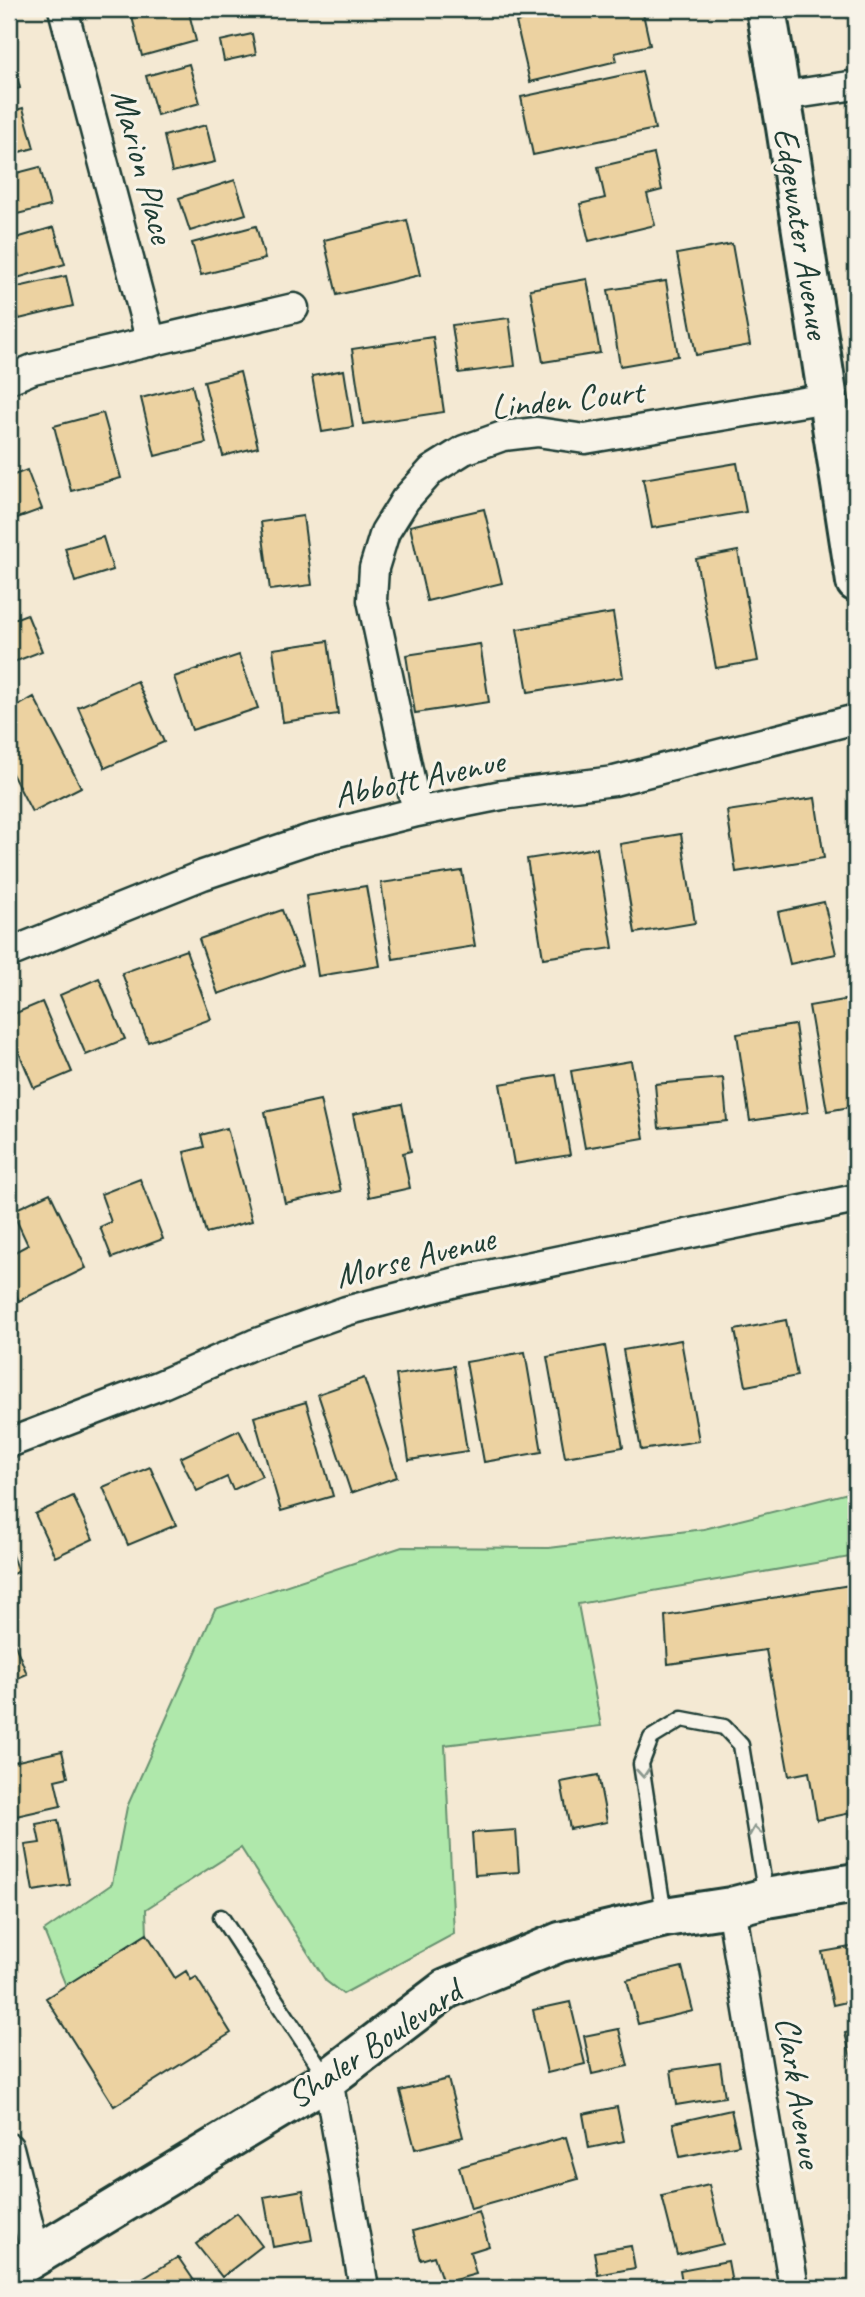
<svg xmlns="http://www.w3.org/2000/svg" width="865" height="2297" font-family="Caveat,sans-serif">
	<rect width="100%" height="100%" fill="#f4e9d3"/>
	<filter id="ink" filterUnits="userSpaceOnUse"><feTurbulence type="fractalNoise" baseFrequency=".0143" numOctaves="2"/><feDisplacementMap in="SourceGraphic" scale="14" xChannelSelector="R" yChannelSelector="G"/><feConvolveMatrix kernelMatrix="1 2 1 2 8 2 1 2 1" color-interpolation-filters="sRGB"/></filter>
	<g filter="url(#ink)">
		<!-- green -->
		<path fill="#afe8ab" stroke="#679270" stroke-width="2" d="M856 1491V1556L578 1604 601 1726 445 1745 454 1934 343 1994 326 1981 241 1848 146 1909 147 1934 66 1986 44 1931 112 1884 127 1807 215 1609 402 1547 549 1548 704 1529Z"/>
		<!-- building -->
		<path fill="#ecd2a1" stroke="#1f3d34" stroke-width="2" d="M163 9H188L196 41 142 56 132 17Z
			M573 9H642L650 45 615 53 617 61 530 82 516 22Z
			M252 34 256 54 224 61 220 41Z
			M10 50 20 88 9 91V51Z
			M189 64 200 103 157 115 146 76Z
			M642 71 655 129 533 155 521 97Z
			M23 108 34 148 9 155V112Z
			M206 125 215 162 172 172 164 136Z
			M654 154 662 190 647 194 655 225 589 241 580 204 605 198 598 167Z
			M40 167 50 206 9 216V175Z
			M235 180 246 214 190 231 179 198Z
			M407 220 420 275 337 295 324 240Z
			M256 226 265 259 201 275 192 243Z
			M54 227 65 264 17 278 11 259 19 257 13 239Z
			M732 244 750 345 696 355 677 254Z
			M66 276 73 306 19 319 17 311 10 312 9 289Z
			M587 279 600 353 543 362 530 289Z
			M666 281 678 356 620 366 608 290Z
			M509 318 515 366 459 373 452 325Z
			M433 337 444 412 363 424 352 349Z
			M344 370 353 427 322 432 312 376Z
			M240 372 258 447 223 456 204 381Z
			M192 385 206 443 155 456 141 398Z
			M103 413 121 478 71 491 54 426Z
			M737 463 746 512 652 528 643 479Z
			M27 470 42 509 9 521V477Z
			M484 509 502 583 427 601 410 526Z
			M303 516 312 585 270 590 261 522Z
			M103 537 113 570 75 582 65 548Z
			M738 551 758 661 716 668 696 559Z
			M613 613 623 677 528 692 517 629Z
			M27 614 42 651 9 664V621Z
			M328 641 338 714 283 722 273 649Z
			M480 644 489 702 415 713 406 655Z
			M239 655 258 708 192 730 174 677Z
			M137 681 164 742 105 768 78 707Z
			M34 697 81 787 32 812 9 768V711Z
			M815 798 824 858 736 872 727 811Z
			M681 834 695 923 635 933 620 844Z
			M597 848 613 948 543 958 527 859Z
			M462 871 475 946 393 959 381 883Z
			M366 886 380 966 318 976 306 896Z
			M824 902 836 954 790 964 778 912Z
			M282 910 302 965 218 994 199 939Z
			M186 950 211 1019 148 1042 122 973Z
			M99 978 125 1039 86 1055 60 995Z
			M856 998V1106L827 1111 809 1006Z
			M42 1002 72 1072 34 1088 9 1029V1016Z
			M795 1025 808 1112 750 1121 737 1034Z
			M631 1061 644 1138 585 1148 571 1071Z
			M556 1075 570 1155 514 1164 500 1084Z
			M723 1078 727 1121 659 1128 655 1084Z
			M320 1100 341 1191 285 1203 265 1112Z
			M402 1104 411 1151 403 1153 410 1188 369 1197 353 1114Z
			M227 1128 252 1221 206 1233 184 1152 204 1147 201 1135Z
			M140 1179 163 1239 112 1258 100 1227 111 1222 101 1194Z
			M50 1193 86 1268 19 1301 9 1281V1255L28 1245 12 1211Z
			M786 1320 797 1376 746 1386 735 1330Z
			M681 1340 699 1441 641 1450 623 1350Z
			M605 1346 623 1447 565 1457 547 1357Z
			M525 1352 542 1452 484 1462 466 1362Z
			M454 1366 467 1451 409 1460 396 1375Z
			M364 1378 397 1477 351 1493 318 1394Z
			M306 1402 333 1496 281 1511 254 1417Z
			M239 1430 262 1476 233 1490 227 1477 197 1491 180 1458Z
			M150 1467 176 1525 128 1545 103 1487Z
			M73 1496 93 1539 55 1557 35 1514Z
			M9 1547 18 1572 9 1575Z
			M856 1584V1812L817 1820 809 1772 789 1776 766 1650 668 1664 665 1616Z
			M9 1630 27 1674 9 1682Z
			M62 1751 68 1777 55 1780 61 1806 16 1816 9 1787V1763Z
			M598 1775 607 1822 570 1829 561 1782Z
			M58 1820 70 1885 33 1891 25 1845 40 1843 36 1824Z
			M516 1830 519 1872 475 1875 472 1833Z
			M147 1934 175 1978 186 1971 191 1980 196 1977 231 2033 114 2106 46 1998Z
			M856 1946V2000L833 2005 822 1952Z
			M682 1967 693 2011 638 2024 627 1980Z
			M570 2002 585 2064 547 2073 533 2010Z
			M619 2029 628 2066 592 2074 584 2036Z
			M856 2031V2070H854L845 2033Z
			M720 2063 725 2097 676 2105 671 2070Z
			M448 2079 463 2137 415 2149 400 2091Z
			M617 2107 624 2141 589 2148 583 2114Z
			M731 2110 739 2145 680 2157 673 2123Z
			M566 2137 578 2179 471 2209 459 2167Z
			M709 2185 723 2244 677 2255 662 2196Z
			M303 2190 312 2240 273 2247 264 2197Z
			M479 2212 489 2246 470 2252 476 2274 443 2283 434 2256 421 2260 413 2231Z
			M237 2213 262 2246 222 2277 196 2244Z
			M631 2246 635 2268 598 2275 594 2252Z
			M178 2257 199 2288H139L136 2283Z
			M728 2261 733 2288H683L680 2270Z"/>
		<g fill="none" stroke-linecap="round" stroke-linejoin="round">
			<defs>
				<path id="lane" d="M664 1915 641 1764 651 1738 682 1719 724 1727 741 1745 766 1897
					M221 1917 327 2078"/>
				<path id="street" d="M63 9 151 342
					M782 96 856 85
					M9 379 33 369 294 308
					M417 812 372 600 374 568 385 532 405 500 432 470 464 450 503 436 537 432 585 439 827 398
					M9 953 203 875 310 839 417 812 502 795 614 781 856 719
					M9 1443 158 1386 254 1344 346 1311 464 1280 856 1199
					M731 1907 794 2288
					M328 2079 364 2288
					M9 2148 36 2255"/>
				<path id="secondary" d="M766 9 786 127 856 582
					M9 2272 328 2079 446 1989 560 1942 665 1917 731 1907 766 1898 856 1883"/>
			</defs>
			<!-- lane casing -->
			<use href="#lane" stroke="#1f3d34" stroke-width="19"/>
			<!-- street casing -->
			<use href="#street" stroke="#1f3d34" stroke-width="33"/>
			<!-- secondary casing -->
			<use href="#secondary" stroke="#1f3d34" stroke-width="44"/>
			<!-- lane -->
			<use href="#lane" stroke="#f7f3e8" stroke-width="14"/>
			<!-- street -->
			<use href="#street" stroke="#f7f3e8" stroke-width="28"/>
			<!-- secondary -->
			<use href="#secondary" stroke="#f7f3e8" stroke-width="38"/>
		</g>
		<!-- one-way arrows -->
		<defs><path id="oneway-chevron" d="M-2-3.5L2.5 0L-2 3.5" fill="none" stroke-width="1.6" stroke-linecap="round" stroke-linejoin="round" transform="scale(1.75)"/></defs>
		<g stroke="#8b988e">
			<use href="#oneway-chevron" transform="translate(643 1773) rotate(85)"/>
			<use href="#oneway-chevron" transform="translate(755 1831) rotate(-99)"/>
		</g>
	</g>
	<g text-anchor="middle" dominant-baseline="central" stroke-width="6" stroke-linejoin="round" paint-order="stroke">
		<!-- street labels -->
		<g font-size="35" fill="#1f3d34" stroke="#f7f3e8">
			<text transform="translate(143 166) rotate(75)">Marion Place</text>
			<text transform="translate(802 233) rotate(81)">Edgewater Avenue</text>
			<text transform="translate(567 399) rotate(-6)">Linden Court</text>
			<text transform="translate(419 778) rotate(-12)">Abbott Avenue</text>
			<text transform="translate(415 1257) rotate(-14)">Morse Avenue</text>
			<text transform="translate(374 2044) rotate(-34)">Shaler Boulevard</text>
			<text transform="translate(799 2092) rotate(81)">Clark Avenue</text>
		</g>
	</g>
	<!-- margin -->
	<rect width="865" height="2297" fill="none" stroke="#f7f3e8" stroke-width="35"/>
	<rect x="18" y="18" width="830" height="2262" fill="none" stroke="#1f3d34" stroke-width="2.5" filter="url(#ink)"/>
</svg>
